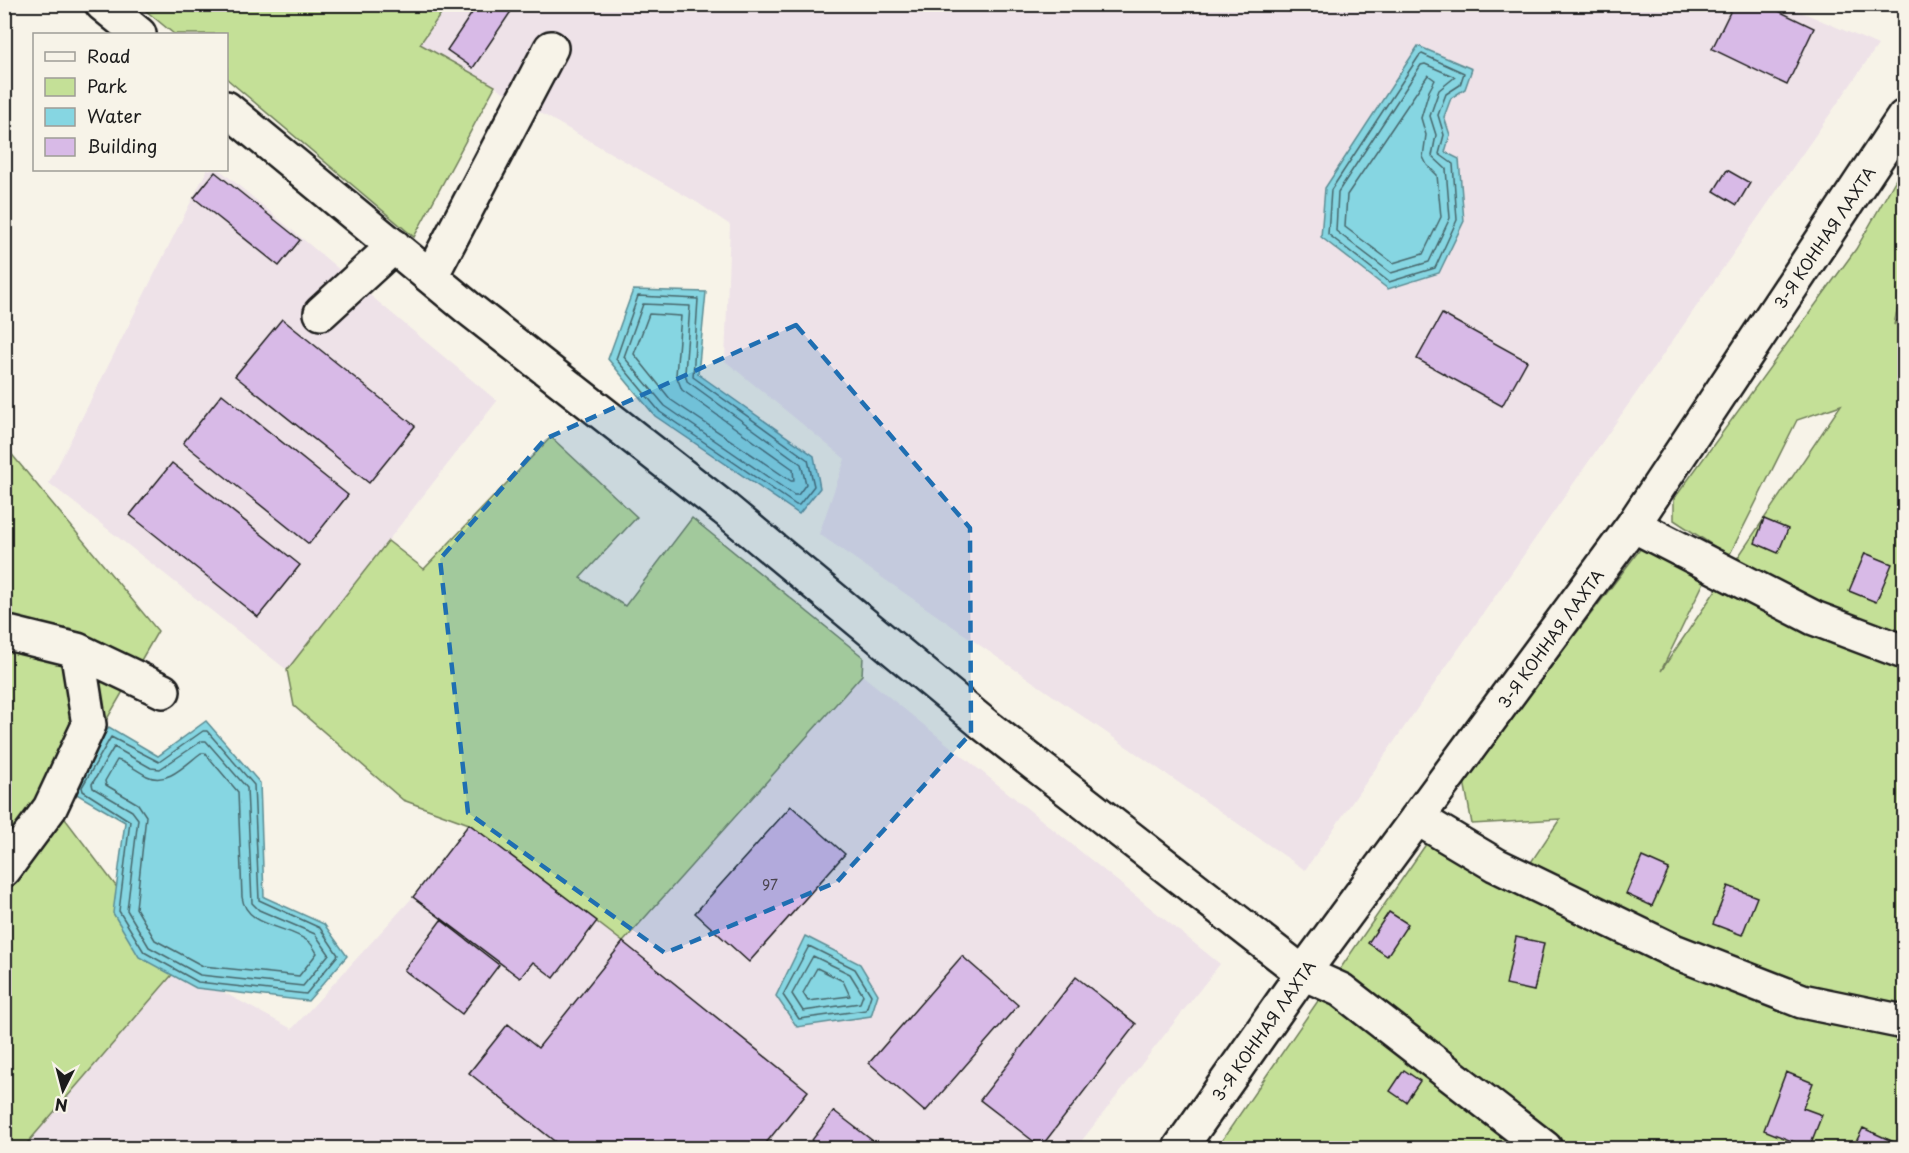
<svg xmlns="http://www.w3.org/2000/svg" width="1909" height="1153" font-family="'Playpen Sans',sans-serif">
	<rect width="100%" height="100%" fill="#f7f3e8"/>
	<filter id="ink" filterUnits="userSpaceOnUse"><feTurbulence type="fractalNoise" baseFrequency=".0167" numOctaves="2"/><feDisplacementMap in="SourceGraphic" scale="12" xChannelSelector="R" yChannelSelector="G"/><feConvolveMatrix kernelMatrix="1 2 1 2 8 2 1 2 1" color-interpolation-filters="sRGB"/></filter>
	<g filter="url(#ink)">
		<!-- built -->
		<path fill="#eee2e8" d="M447 4H1783L1878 45 1305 870 819 534 845 459 725 361 730 225 698 203 420 44Z
			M207 170H220L497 401 287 670 49 483Z
			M862 675 1220 964 1076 1148H23L178 968 292 1029 413 897 469 824 623 942Z"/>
		<!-- green -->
		<path fill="#c4e097" stroke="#707e5a" stroke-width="1.5" d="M139 5H447L420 44 495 86 414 237 227 79 226 34H174Z
			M1904 165V277L1894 325 1904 311V1148H1227L1220 1143 1431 837 1515 886 1560 819 1472 824 1464 781 1644 544 1704 582 1661 671 1841 405 1797 420 1729 556 1674 520V499L1856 249Z
			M551 437 637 517 580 578 625 606 692 518 863 657 862 675 623 942 469 824 403 800 294 706 287 670 388 541 424 569Z
			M4 445 158 631 56 807 178 968 23 1148H4Z"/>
		<!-- water -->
		<path fill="#86d6e2" stroke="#5c8c93" stroke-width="1.5" d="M1418 46 1472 69 1465 89 1451 98 1444 117 1450 135 1445 152 1459 159 1464 221 1439 273 1388 289 1321 237 1325 188Z
			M633 290 706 292 698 374 814 456 820 488 799 514 655 416 608 359Z
			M206 721 260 783 264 897 324 924 347 956 308 1001 196 988 139 957 113 913 125 822 73 792 109 727 158 756Z
			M805 936 860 964 878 994 871 1016 797 1027 776 996Z"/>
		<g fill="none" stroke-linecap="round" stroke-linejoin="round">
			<!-- shore -->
			<path stroke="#46666b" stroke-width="1.5" d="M1422 54 1464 73 1460 85 1446 94 1438 115 1444 135 1439 154 1453 164 1457 220 1435 268 1389 282 1328 234 1331 190 1419 56Z
				M1425 64 1455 77 1439 90 1430 116 1436 135 1432 156 1446 169 1450 218 1429 262 1391 273 1336 231 1338 192 1421 65Z
				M1428 75 1435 80 1429 91 1421 118 1426 135 1423 157 1427 165 1437 175 1441 217 1423 254 1393 263 1345 227 1347 195Z
				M638 296 698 299 693 377 808 460 814 486 799 505H796L660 412 616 359Z
				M643 304 690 306 685 373 687 381 801 464 806 484 798 495H794L665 406 624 357Z
				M649 314 681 316 676 375 682 390 793 469 794 481H791L671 400 634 354Z
				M203 731H207L254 785 259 900 320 928 338 955 306 994 198 982 144 952 119 911 130 821 83 791 82 787 111 737 159 762Z
				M202 741H206L247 788 252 903 259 910 315 934 329 954 303 986 200 975 149 947 127 910 138 819 132 811 93 788 92 784 114 747 151 768 160 769Z
				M201 753H205L238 792 242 897C246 928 289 925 309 942 312 944 315 950 317 953L299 976 203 966 155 940 136 908 146 816 138 804 106 785 105 781 117 760C128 763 137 771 147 776 167 786 186 764 201 753Z
				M809 946 855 969 871 995 866 1010 799 1019 783 995Z
				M813 956 850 974 863 995 860 1003 803 1011 792 994Z
				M817 968 843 981 850 996 808 1001 803 993Z"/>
		</g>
		<!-- building -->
		<path fill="#d8bae7" stroke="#1c1c1c" stroke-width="1.5" d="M478 4H516L473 68 447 50Z
			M1734 4H1764L1814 28 1787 85 1712 49Z
			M1727 170 1750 183 1737 205 1714 191Z
			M215 172 300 240 279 266 194 198Z
			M1442 314 1527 361 1502 406 1417 359Z
			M282 319 415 426 369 483 235 376Z
			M222 394 348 495 309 544 183 443Z
			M172 463 300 565 258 617 130 515Z
			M1764 519 1788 529 1778 553 1755 543Z
			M1865 553 1892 564 1876 602 1849 591Z
			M791 806 845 854 749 962 695 913Z
			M469 824 597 921 554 978 533 962 520 978 413 897Z
			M1642 857 1669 869 1652 906 1626 894Z
			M1728 886 1757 897 1742 935 1713 924Z
			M1389 912 1408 924 1387 956 1368 943Z
			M441 920 499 965 462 1014 404 970Z
			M1516 937 1544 943 1534 991 1506 985Z
			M623 942 808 1091 762 1148H563L469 1073 508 1024 538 1048Z
			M962 956 1018 1005 925 1112 869 1063Z
			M1076 977 1136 1024 1041 1147 980 1100Z
			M1404 1070 1420 1081 1406 1102 1390 1091Z
			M1786 1072 1813 1083 1803 1108 1822 1115 1809 1148 1764 1130Z
			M834 1111 882 1148H814L809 1144Z
			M1863 1128 1896 1143 1894 1148H1853Z"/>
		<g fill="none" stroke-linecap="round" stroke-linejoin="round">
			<defs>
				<path id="minor" d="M102 4 139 34
					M226 108 467 307 725 509 985 725 1303 973 1341 990 1545 1148
					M431 276 551 48
					M321 313 394 246
					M1633 525 1814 618 1904 652
					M4 632 77 650 163 691
					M1417 818 1496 865 1676 952 1802 1001 1904 1022
					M4 870 50 808 89 725 77 650
					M1180 1148 1303 973 1633 525 1904 117"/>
			</defs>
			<!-- minor casing -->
			<use href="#minor" stroke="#1c1c1c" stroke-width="38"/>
			<!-- minor -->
			<use href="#minor" stroke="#f7f3e8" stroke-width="33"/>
		</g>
	</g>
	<!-- marked area -->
	<path fill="#1f6fb2" fill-opacity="0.2" stroke="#1f6fb2" stroke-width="4.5" stroke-dasharray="12 8" stroke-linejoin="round" d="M796 325 970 528 971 733 837 882 665 953 468 813 440 559 545 439Z"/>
	<g text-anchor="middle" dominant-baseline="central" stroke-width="4.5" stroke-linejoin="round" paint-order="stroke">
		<!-- number labels -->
		<g font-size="14" fill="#4b444f">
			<text x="770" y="884">97</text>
		</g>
		<!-- street labels -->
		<g font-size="16" fill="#1c1c1c" stroke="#f7f3e8">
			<text transform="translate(1824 237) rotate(-56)">3-Я КОННАЯ ЛАХТА</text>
			<text transform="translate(1550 638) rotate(-54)">3-Я КОННАЯ ЛАХТА</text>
			<text transform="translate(1263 1030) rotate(-55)">3-Я КОННАЯ ЛАХТА</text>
		</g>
	</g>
	<!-- margin -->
	<rect width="1909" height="1153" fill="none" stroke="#f7f3e8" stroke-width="24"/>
	<rect x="12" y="12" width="1885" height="1129" fill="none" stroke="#1c1c1c" stroke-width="2" filter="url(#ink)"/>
	<!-- legend -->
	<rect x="33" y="33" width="195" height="138" fill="#f7f3e8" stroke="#9f9d96" stroke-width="1.5"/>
	<rect x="45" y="52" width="30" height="9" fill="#f7f3e8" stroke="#9f9d96" stroke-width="1.5"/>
	<text x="87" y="63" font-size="18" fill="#1c1c1c">Road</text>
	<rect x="45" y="78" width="30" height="18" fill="#c4e097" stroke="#9f9d96" stroke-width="1.5"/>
	<text x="87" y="93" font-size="18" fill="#1c1c1c">Park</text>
	<rect x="45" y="108" width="30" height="18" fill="#86d6e2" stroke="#9f9d96" stroke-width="1.5"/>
	<text x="87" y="123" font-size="18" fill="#1c1c1c">Water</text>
	<rect x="45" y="138" width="30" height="18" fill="#d8bae7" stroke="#9f9d96" stroke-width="1.5"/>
	<text x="87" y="153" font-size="18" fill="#1c1c1c">Building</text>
	<!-- north arrow -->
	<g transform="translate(63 1090) rotate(186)" stroke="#f7f3e8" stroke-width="4.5" paint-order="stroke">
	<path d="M0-4.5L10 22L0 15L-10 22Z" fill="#1c1c1c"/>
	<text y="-9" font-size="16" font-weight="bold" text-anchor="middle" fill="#1c1c1c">N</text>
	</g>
</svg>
